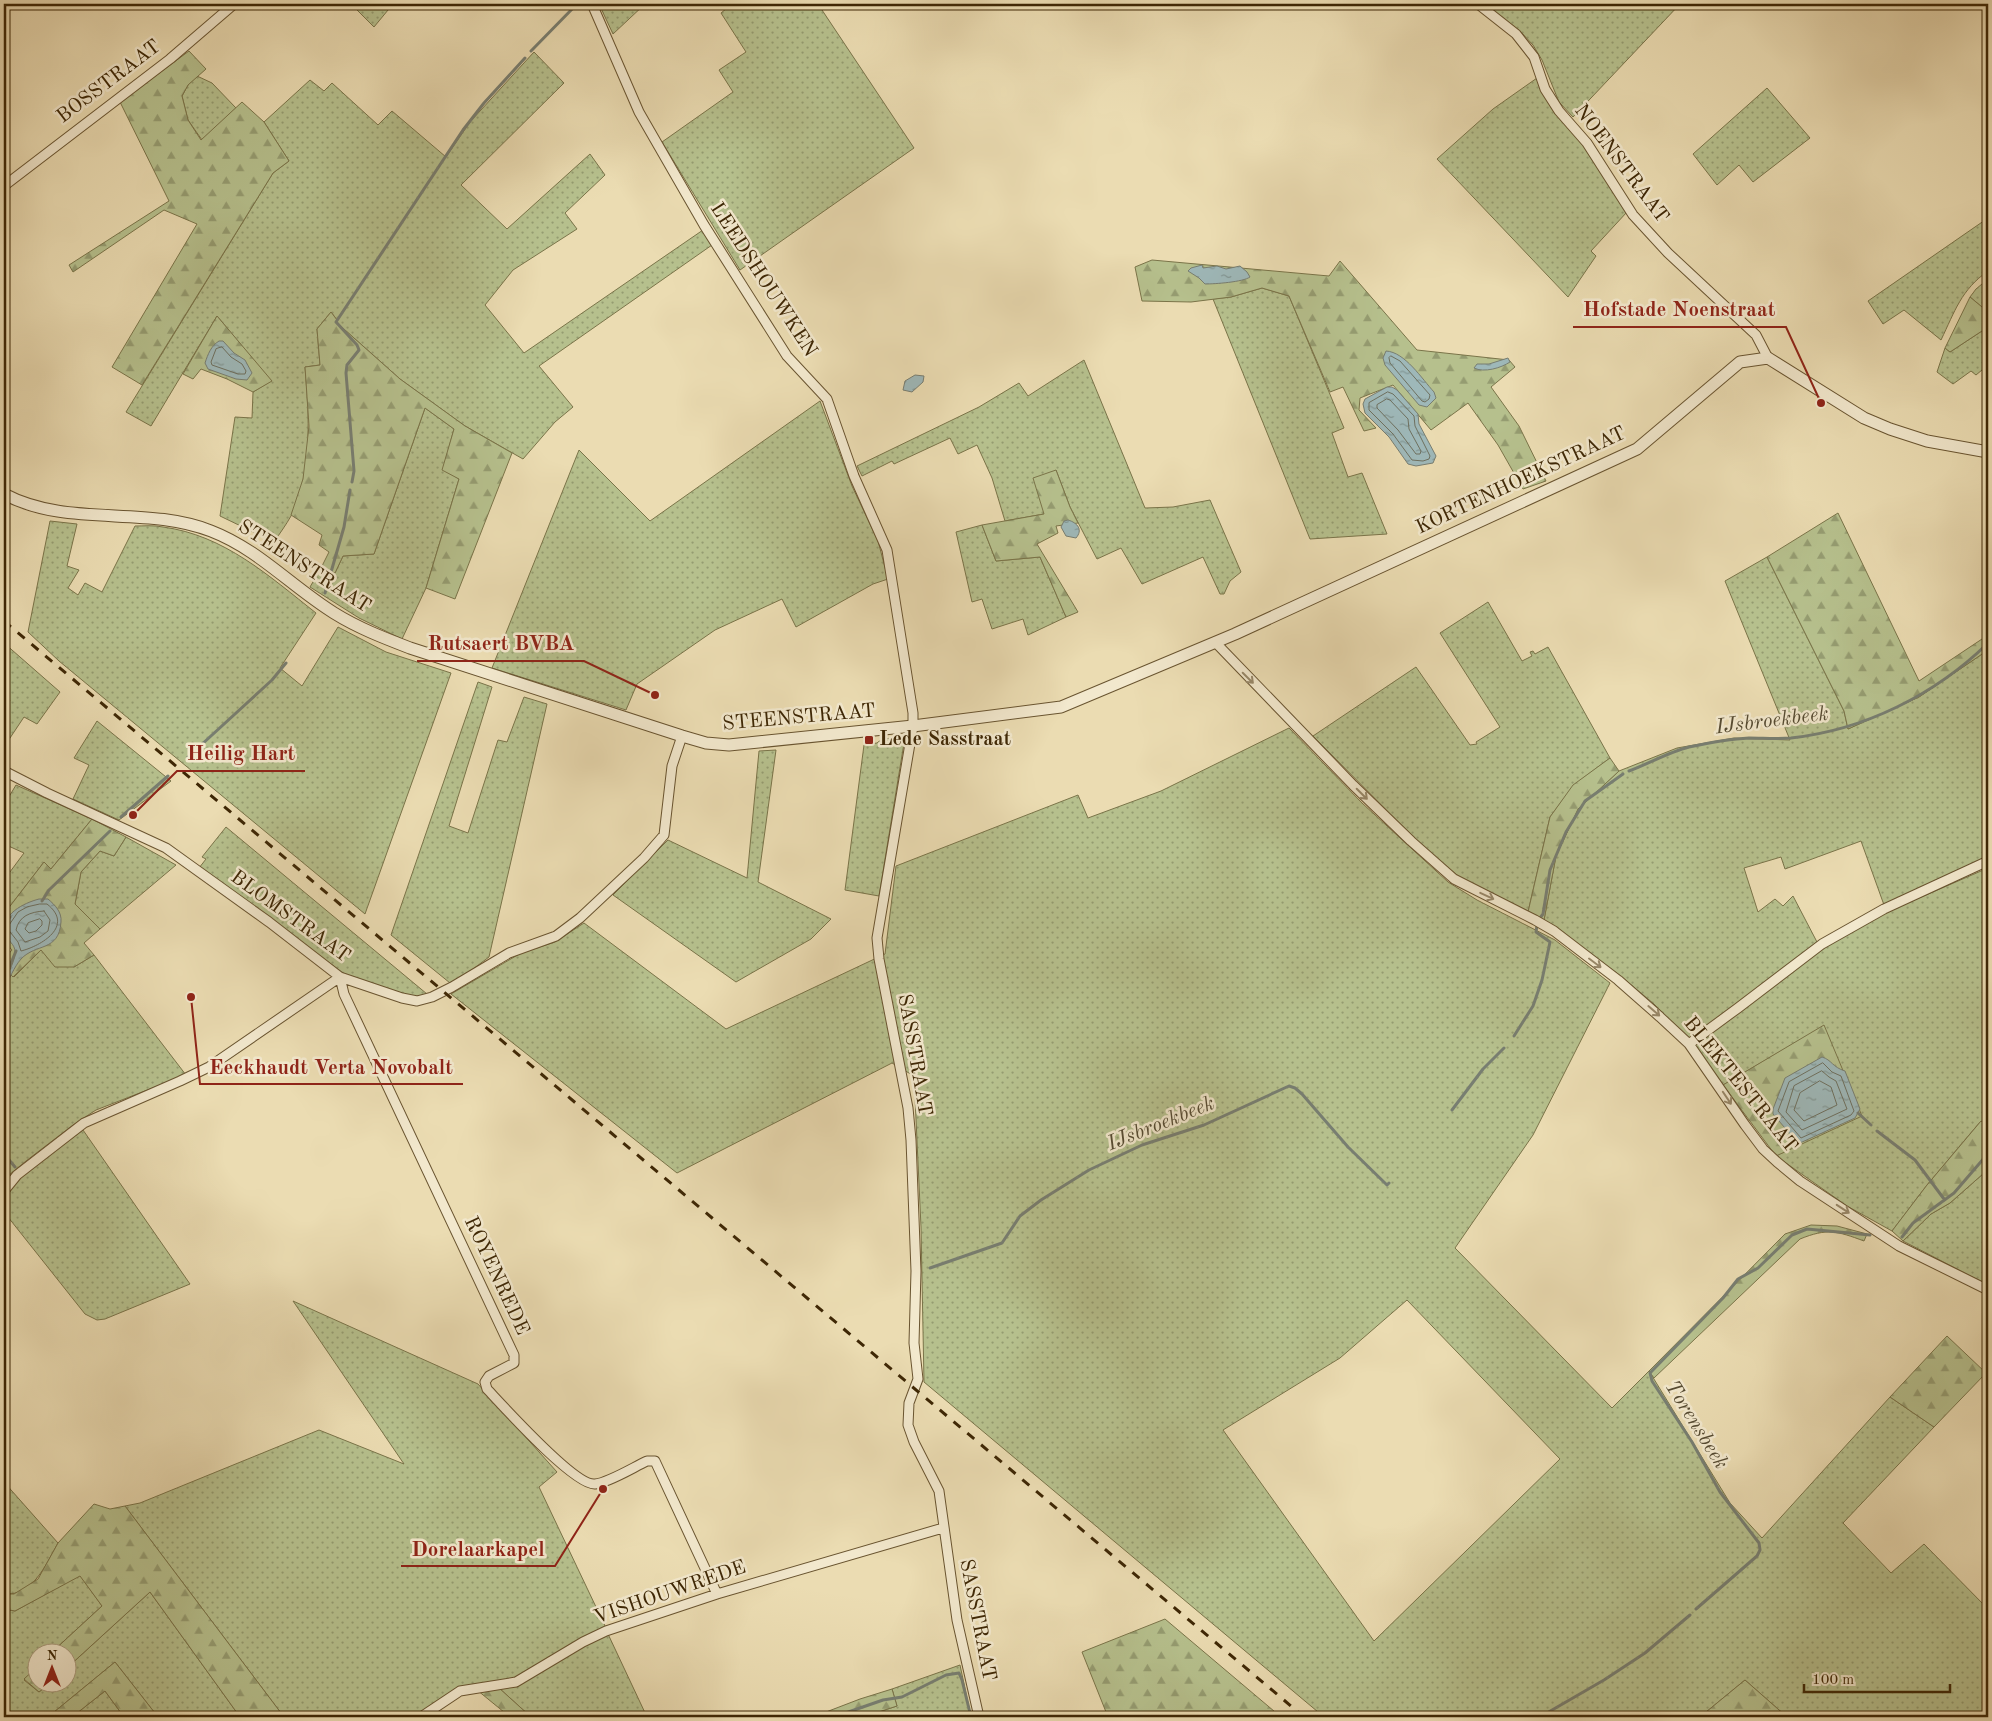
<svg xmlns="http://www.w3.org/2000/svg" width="1992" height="1721" font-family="'Old Standard TT',serif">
	<defs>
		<pattern id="grass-dots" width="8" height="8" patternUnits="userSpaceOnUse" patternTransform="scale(1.25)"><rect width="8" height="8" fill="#b6c08d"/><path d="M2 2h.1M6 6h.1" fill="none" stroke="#959c71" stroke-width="1.8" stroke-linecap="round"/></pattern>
		<pattern id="forest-firs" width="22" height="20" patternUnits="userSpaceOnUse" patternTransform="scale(1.25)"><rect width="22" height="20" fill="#b6c08d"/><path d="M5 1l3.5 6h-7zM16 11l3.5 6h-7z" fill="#959c71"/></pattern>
		<pattern id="water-ripples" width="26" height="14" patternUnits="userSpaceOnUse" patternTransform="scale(1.25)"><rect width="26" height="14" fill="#9eb8b9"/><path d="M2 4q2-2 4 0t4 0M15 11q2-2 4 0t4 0" fill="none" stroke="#829694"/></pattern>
	</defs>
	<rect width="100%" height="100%" fill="#ebdcb2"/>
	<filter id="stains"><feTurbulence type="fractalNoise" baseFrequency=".004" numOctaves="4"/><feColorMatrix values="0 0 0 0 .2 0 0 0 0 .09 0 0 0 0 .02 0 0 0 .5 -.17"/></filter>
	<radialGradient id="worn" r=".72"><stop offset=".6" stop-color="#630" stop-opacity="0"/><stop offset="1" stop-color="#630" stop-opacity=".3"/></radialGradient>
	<!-- grass -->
	<path fill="url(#grass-dots)" stroke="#7a7449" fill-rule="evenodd" d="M351 4H393L374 27Z
		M599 4H645L613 34Z
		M732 4H818L914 148 740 270 662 142 733 92 719 70 746 52 721 13Z
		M1482 4H1680L1573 117 1559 102 1542 60 1533 45 1520 31Z
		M534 52 564 83 461 185 507 229 590 154 605 175 565 213 577 229 513 270 485 305 524 353 703 230 712 245 539 366 573 407 555 422 523 459 465 426 400 379 336 322 337 320 331 312 317 329 320 365 305 367C309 416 313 470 291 516 286 525 280 533 274 542L220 516 235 417 252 418 253 392 271 381 217 316 151 426 126 412 273 173 289 161 264 122 310 80 324 91 332 83 378 125 392 111 446 157 470 122Z
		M197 76 212 83 236 108 202 140 188 120 182 96 188 85Z
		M1537 78 1552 109 1590 153 1627 212 1591 251 1596 256 1568 297 1437 159 1493 109Z
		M1767 88 1810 138 1753 182 1739 165 1717 185 1693 154Z
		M1988 218V271C1961 290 1955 311 1941 340L1904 310 1883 324 1868 301Z
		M1988 279V312L1970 297 1976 289Z
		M1262 288 1289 296 1344 428 1332 433 1348 477 1362 473 1387 534 1310 539 1213 299 1231 297Z
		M1988 327V365L1976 375 1971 371 1953 384 1937 372 1945 348 1950 352Z
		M1084 360 1145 508 1173 507 1210 500 1241 572 1230 581 1224 594H1220L1203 557 1142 584 1121 548 1097 559 1070 507 1056 470 1044 514 1005 521 992 478 977 445 958 454 950 438 894 464 892 461 862 476 857 466 979 407 1019 383 1028 396Z
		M820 401 852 486 878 541 888 579 873 584 796 627 782 599 715 630 637 684 626 710 492 668 579 450 650 521Z
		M425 408 454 429 443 469 459 479 426 588 402 639 359 618 310 587 321 568 335 573 343 556 374 554Z
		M50 521 77 524 67 566 79 570 68 588 78 595 85 583 102 592 135 526C144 526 154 525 163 527 224 535 269 576 316 613L280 668 302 686 338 627 386 652 451 673 365 914 59 661 28 632Z
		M982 525 996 561 1040 557 1066 617 1028 635 1023 619 992 629 982 599 972 602 956 532Z
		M1767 557 1844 711 1848 729 1919 697 1988 650V859L1884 905 1861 841 1785 869 1781 857 1744 868 1758 912 1775 899 1783 906 1793 896 1817 942 1778 974 1689 1039 1654 1004 1618 974 1544 920 1556 856 1578 809 1619 771 1677 748 1734 738 1790 740 1725 581Z
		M1488 602 1522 661 1532 656 1530 652 1533 651 1535 654 1548 647 1610 758 1574 785 1550 817 1528 912 1463 880 1421 845 1313 736 1416 667 1470 745 1477 744 1476 742 1500 727 1440 633Z
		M4 643 60 692 37 724 24 717 4 747V709L10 700 4 695Z
		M478 682 492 687 449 826 468 833 498 740 507 742 524 697 547 704 489 957 469 972 450 983 391 935Z
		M97 721 171 781 119 820 73 799 89 765 74 758Z
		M1289 728 1362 803 1448 882 1477 900 1555 940 1610 983 1533 1135 1455 1248 1612 1408 1649 1371 1730 1503 1762 1538 1890 1397 1934 1427 1843 1523 1891 1573 1924 1544 1987 1608 1988 1607V1717H1787L1745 1680 1700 1717H1324L924 1382 921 1227 914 1076 892 1063 677 1173 451 994 521 953 555 942 584 923 726 1029 885 954 896 866 1078 795 1088 818 1161 791ZM1407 1300 1560 1459 1374 1641 1223 1430 1340 1358Z
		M905 737 879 896 845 890 864 745 877 743 882 739Z
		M776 750 758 882 831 919 811 939 736 982 613 895 668 840 747 878 759 751Z
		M16 785 92 819 51 869 44 862 4 914V880L24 853 4 844V805Z
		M226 827 427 994 419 998 407 996 350 978 199 868 206 859 202 857Z
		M126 837 176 865 100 929 75 904 81 872 100 851 114 856Z
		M1988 868V1125L1980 1122 1927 1185 1892 1231 1847 1206 1776 1156 1824 1026 1723 1085 1694 1044 1817 950 1889 911Z
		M41 950 74 967 94 955 186 1075 96 1110 73 1125 26 1161 9 1175 4 1183V968L14 977Z
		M83 1130 190 1284 105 1319 97 1320 85 1314 4 1212V1195L23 1174Z
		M1988 1171V1231L1986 1244 1988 1285 1903 1241 1931 1214 1950 1203 1984 1173Z
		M293 1301 478 1384 557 1472 539 1487 606 1628 515 1678 459 1688 416 1717H284L125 1506 140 1503 319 1430 404 1464Z
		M4 1482 58 1543C45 1566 33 1596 4 1594Z
		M80 1575 102 1606 51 1653 38 1654 37 1667 24 1680 39 1692 49 1684H68V1667L150 1592 240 1717H158L115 1662 48 1717H4V1609L15 1611Z
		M608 1634 647 1717H531L499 1688Z
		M960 1665 971 1717H863L897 1706 892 1689Z
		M105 1691 124 1717H72Z"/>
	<!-- forest -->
	<path fill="url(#forest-firs)" stroke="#7a7449" d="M189 51 206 69 188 85 182 96 188 120 201 140 242 102 264 122 289 161 273 173 142 385 112 367 197 224 164 210 73 272 69 265 169 201 120 102Z
		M1152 260 1329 276 1340 261 1417 350 1509 360 1515 367 1491 387 1519 426 1546 481 1523 489 1498 445 1468 403 1431 430 1393 385 1360 398 1359 410 1376 428 1364 431 1343 387 1330 392 1289 296 1262 288 1231 297 1191 302 1142 301 1135 267Z
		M1970 297 1988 312V327L1950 352 1945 348Z
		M331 312 337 320 336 322 400 379 465 426 512 453 455 599 426 588 459 479 442 470 454 429 425 408 374 554 343 556 335 573 321 568 329 552 319 545 322 535 291 515 303 479 309 426 305 367 320 365 317 329Z
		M217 316 272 381 253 392 227 379 201 369 193 379 183 374Z
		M1056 470 1070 507 1078 523 1056 526 1058 533 1037 544 1078 612 1066 617 1040 557 996 561 982 525 1044 514 1033 478Z
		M1838 513 1919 681 1988 635V650L1919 697 1848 729 1844 711 1767 557Z
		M1610 758 1619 771 1578 809 1556 856 1544 920 1528 912 1550 817 1573 785Z
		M92 819 126 837 114 856 100 851 81 872 75 904 100 929 84 943 94 955 74 967H55L41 950 13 977 4 968V959L12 950 4 941V914L44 862 51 869Z
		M1824 1025 1862 1116 1776 1156 1723 1085Z
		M1981 1121 1988 1125V1171L1984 1173 1950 1203 1931 1214 1903 1241 1892 1231 1927 1185Z
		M1811 1225 1837 1226 1867 1234 1864 1241C1837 1231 1827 1228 1800 1239L1654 1378 1649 1371 1785 1234Z
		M1947 1336 1986 1373 1934 1427 1890 1397Z
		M94 1504 110 1509 125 1506 284 1717H240L150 1592 68 1667V1654L51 1653 102 1606 80 1576 15 1611 4 1609V1594H14L38 1579 58 1543Z
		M1165 1619 1281 1717H1108L1082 1652Z
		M115 1662 158 1717H124L105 1691 72 1717H48Z
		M37 1667 38 1684H49L39 1692 24 1679Z
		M1745 1680 1787 1717H1700Z
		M499 1688 531 1717H510L477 1690Z
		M892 1689 897 1706 863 1717H813L860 1699Z"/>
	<!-- water -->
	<path fill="url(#water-ripples)" stroke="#787e71" d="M1202 265 1203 268 1217 266 1226 269 1240 266 1247 272 1250 277C1243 282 1215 284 1205 284L1199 278 1188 271 1191 268Z
		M219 341H223L234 353 245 360 252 373 247 380 236 379 208 369 205 363C208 354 211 346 219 341Z
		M1386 351C1405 352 1422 379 1434 392L1436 398 1427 407 1419 405 1385 365 1383 358Z
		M1508 358 1510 362C1501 368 1484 373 1474 368L1477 364H1489Z
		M915 375 924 376 923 382 912 392 903 390 905 381Z
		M1387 387H1392L1397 390 1418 414 1419 424 1436 456 1433 463 1416 466 1408 464 1389 437 1365 413 1363 404 1365 399Z
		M1068 520C1078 523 1083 530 1076 538L1066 536 1061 527 1064 521Z
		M39 899H48C55 905 62 912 61 922 59 952 36 943 21 959 14 967 9 980 4 989 4 976 15 965 15 952 15 944 8 941 5 935 0 914 24 903 39 899Z
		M1822 1057C1832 1060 1832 1067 1845 1071L1860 1109 1855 1118 1800 1143 1796 1141 1773 1114V1109L1785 1078Z"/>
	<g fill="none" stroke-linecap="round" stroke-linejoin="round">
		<!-- shore -->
		<path stroke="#6e705f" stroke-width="1" d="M222 347 231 357 242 364 246 371 245 374H238L212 365 211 362 216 349Z
			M1391 356 1400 361 1430 395 1429 399 1425 402 1422 401 1390 363 1389 358Z
			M1388 392 1393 394 1414 416 1415 426 1430 456 1429 459 1423 461 1412 460 1393 434 1369 410V403Z
			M1387 399 1390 400 1408 419 1409 429 1421 451 1420 454H1416L1398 430 1377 408V405Z
			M40 904H47C75 926 41 946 21 951L18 942 7 928 18 912 27 907Z
			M44 911 50 920 48 931 40 937 25 942 16 930C19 916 30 912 44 911Z
			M40 919 42 921V925L36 931 29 933 25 929 28 923Z
			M1823 1063 1832 1072 1841 1076 1854 1111 1851 1115 1801 1138 1778 1111 1789 1082Z
			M1822 1071 1829 1077 1836 1081 1847 1109 1802 1130 1786 1112 1794 1086Z
			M1820 1081 1831 1087 1837 1105 1804 1121 1794 1110 1800 1093Z"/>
		<!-- stream -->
		<path stroke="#787e71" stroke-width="3" d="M531 51 577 4
			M352 482 354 471 346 373 347 365 359 350 357 345 336 322 463 130 484 103 525 58
			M325 593 344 527 350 490
			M188 757 272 680 286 663
			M1629 771C1648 764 1669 752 1689 747 1708 743 1730 739 1749 738 1763 738 1777 739 1791 738 1864 730 1935 695 1988 643
			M121 817 168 776
			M42 901 49 890 110 831
			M1540 918 1543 914 1550 870 1566 832 1585 801 1623 774
			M8 938C3 932 4 922 10 917
			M4 980 16 951
			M1514 1036 1533 1006 1542 980 1550 942 1536 932 1537 925
			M1452 1110 1483 1069 1504 1048
			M1858 1113 1871 1125
			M1877 1131 1915 1160 1944 1199
			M4 1154 15 1167
			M1902 1237 1913 1223 1954 1193 1985 1157H1988
			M930 1268 1002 1243 1020 1216 1041 1200 1089 1170 1142 1145 1204 1125 1289 1086 1295 1088 1302 1094 1348 1147 1387 1185 1389 1183
			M1696 1609 1757 1556 1760 1550 1759 1543 1720 1492 1692 1442 1652 1381 1650 1373 1723 1298 1738 1279 1758 1268 1792 1235 1807 1229 1870 1235
			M834 1717 883 1700 902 1697 946 1675 959 1673 962 1680 971 1717
			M1540 1717 1604 1680 1645 1653 1690 1615"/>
		<defs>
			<path id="minor" d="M592 4 639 112 704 225 787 356 827 399 854 476 887 550 913 713V726L877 938 879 959 908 1108 911 1140 916 1271 914 1343 918 1379 909 1403 908 1425 914 1442 939 1491 957 1620 979 1717
				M1478 4 1516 34 1534 57 1545 89 1559 111 1587 143 1633 215 1668 253 1756 335 1768 358
				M4 186 170 59 234 4
				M1215 642 1353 785 1411 841 1454 879 1535 920 1554 931 1618 980 1660 1017 1689 1044 1745 1125 1763 1149 1777 1162 1800 1181 1899 1246 1988 1290
				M4 771 47 793 166 848 269 922 340 977 402 998 417 1001 432 997 452 987 509 953 556 936 580 918 644 858 664 835 672 766 682 736
				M340 977 344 994 514 1355V1363L489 1376 485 1382 487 1389C503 1406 575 1486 595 1484 608 1483 634 1467 647 1461H655L717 1594
				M1689 1044 1738 1008 1822 944 1884 909 1988 861
				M4 1191 17 1175 84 1123 180 1081 209 1067 340 977
				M421 1717 460 1691 516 1682 583 1642 606 1631 717 1594 943 1528"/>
			<path id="tertiary" d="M4 494C68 528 145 505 211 531 258 549 292 587 334 613 358 628 384 638 410 648L682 736 706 743 729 745 913 726 1061 707 1235 634 1637 449 1740 362 1768 358 1864 418 1890 429 1927 441 1988 452"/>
		</defs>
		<!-- minor casing -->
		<use href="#minor" stroke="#695430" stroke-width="11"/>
		<!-- tertiary casing -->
		<use href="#tertiary" stroke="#695430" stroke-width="13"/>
		<!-- minor -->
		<use href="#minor" stroke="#f2e8cd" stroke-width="9"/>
		<!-- tertiary -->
		<use href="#tertiary" stroke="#f2e8cd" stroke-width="11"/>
		<!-- rail -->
		<path stroke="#3e2705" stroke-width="3" stroke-dasharray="9 9" stroke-linecap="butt" d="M4 621 1304 1717"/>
	</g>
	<!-- one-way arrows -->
	<defs><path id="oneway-shaft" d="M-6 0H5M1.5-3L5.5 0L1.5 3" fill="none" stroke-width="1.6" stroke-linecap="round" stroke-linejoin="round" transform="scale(1.25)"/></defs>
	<g stroke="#988869">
		<use href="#oneway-shaft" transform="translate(1248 678) rotate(45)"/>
		<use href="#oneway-shaft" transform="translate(1362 794) rotate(45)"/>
		<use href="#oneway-shaft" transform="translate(1487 896) rotate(25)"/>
		<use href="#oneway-shaft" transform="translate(1595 963) rotate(37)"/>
		<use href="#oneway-shaft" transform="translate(1654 1011) rotate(41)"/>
		<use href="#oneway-shaft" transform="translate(1727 1098) rotate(56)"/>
		<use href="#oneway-shaft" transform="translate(1843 1209) rotate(33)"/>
	</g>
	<!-- markers -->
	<rect fill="#8f2418" stroke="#f2e8cd" stroke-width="2" x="864" y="735" width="10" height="10" rx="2.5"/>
	<g text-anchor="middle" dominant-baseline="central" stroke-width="5" stroke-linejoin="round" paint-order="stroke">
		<!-- street labels -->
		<g font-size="20" fill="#3e2705" stroke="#f2e8cd">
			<text transform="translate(109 82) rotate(-37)">BOSSTRAAT</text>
			<text transform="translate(1621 164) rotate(53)">NOENSTRAAT</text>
			<text transform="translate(763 280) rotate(57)">LEEDSHOUWKEN</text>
			<text transform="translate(1521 481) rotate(-25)">KORTENHOEKSTRAAT</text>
			<text transform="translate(304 567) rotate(33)">STEENSTRAAT</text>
			<text transform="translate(799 718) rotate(-5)">STEENSTRAAT</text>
			<text transform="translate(290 917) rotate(36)">BLOMSTRAAT</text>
			<text transform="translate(914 1055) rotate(80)">SASSTRAAT</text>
			<text transform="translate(1740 1085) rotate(51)">BLEKTESTRAAT</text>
			<text transform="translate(496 1276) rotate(65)">ROYENREDE</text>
			<text transform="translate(670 1593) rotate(-19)">VISHOUWREDE</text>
			<text transform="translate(977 1620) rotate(79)">SASSTRAAT</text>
		</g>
		<!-- poi labels -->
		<g font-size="20" font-weight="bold" fill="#3e2705" stroke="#f2e8cd" text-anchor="start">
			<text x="879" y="740">Lede Sasstraat</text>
		</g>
		<!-- water labels -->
		<g font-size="21" font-style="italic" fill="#564b32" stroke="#f2e8cd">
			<text transform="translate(1772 721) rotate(-7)">IJsbroekbeek</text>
			<text transform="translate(1161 1124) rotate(-22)">IJsbroekbeek</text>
			<text transform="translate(1696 1425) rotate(58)">Torensbeek</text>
		</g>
	</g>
	<!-- callouts -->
	<path fill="none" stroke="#8f2418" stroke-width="2" d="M1821 403L1786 327H1573M655 695L584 661H417M133 815L177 771H305M191 997L200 1084H463M603 1489L555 1566H401"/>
	<g fill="#8f2418" stroke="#f2e8cd" stroke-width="2">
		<circle cx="1821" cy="403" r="5"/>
		<circle cx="655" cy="695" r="5"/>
		<circle cx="133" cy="815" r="5"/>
		<circle cx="191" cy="997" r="5"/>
		<circle cx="603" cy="1489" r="5"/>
	</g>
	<g font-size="21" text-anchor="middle" font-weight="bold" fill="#8f2418" stroke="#f2e8cd" stroke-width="5" stroke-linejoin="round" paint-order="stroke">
		<text x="1679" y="316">Hofstade Noenstraat</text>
		<text x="501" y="650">Rutsaert BVBA</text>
		<text x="241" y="760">Heilig Hart</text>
		<text x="331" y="1074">Eeckhaudt Verta Novobalt</text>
		<text x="478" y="1556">Dorelaarkapel</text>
	</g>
	<!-- margin -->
	<rect width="1992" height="1721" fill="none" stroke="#ebdcb2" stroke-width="20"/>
	<rect x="5" y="5" width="1982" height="1711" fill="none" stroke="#3e2705" stroke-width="2.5"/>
	<rect x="10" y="10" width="1972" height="1701" fill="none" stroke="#3e2705"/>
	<!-- north arrow -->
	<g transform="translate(52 1668)"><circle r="24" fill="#f2e8cd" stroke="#aa9b7d"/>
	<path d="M0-4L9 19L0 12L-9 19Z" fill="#8f2418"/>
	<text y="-8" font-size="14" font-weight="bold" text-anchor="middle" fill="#3e2705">N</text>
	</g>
	<!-- scale -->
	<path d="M1804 1684v8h146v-8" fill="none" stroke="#3e2705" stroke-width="2.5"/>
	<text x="1812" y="1684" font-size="15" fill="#3e2705" stroke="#f2e8cd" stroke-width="4" paint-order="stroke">100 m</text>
	<rect width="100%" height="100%" filter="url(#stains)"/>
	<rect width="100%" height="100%" fill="url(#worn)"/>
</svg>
